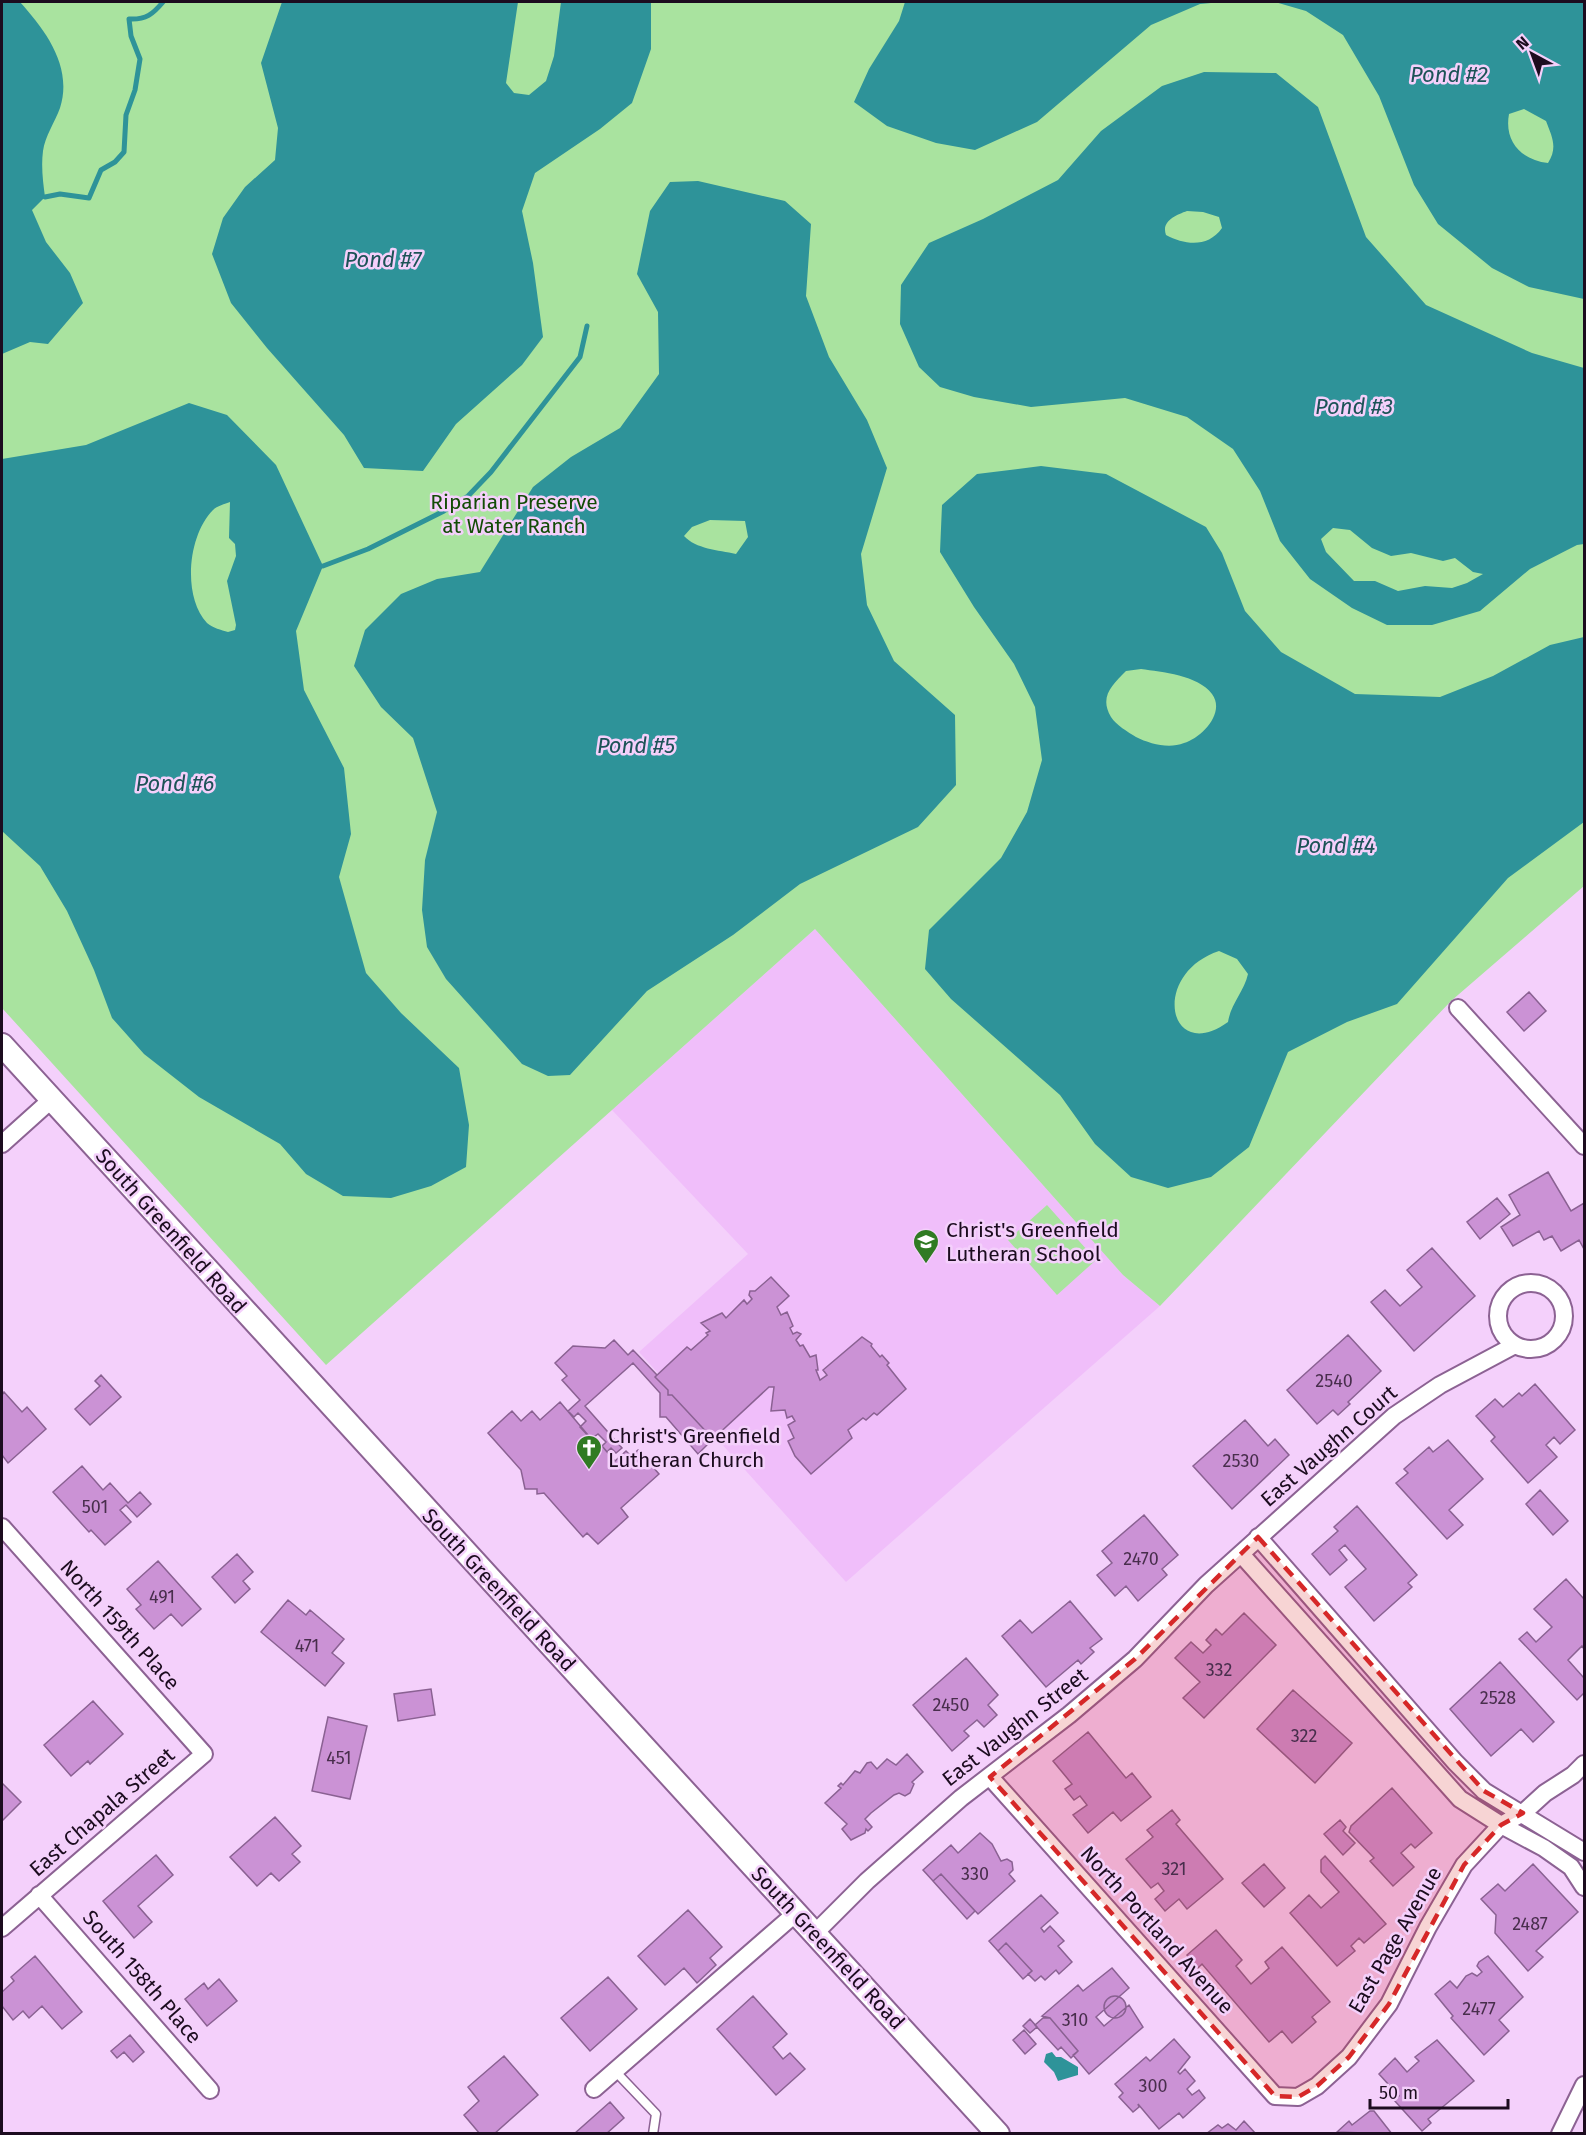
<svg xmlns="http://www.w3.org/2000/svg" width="1586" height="2135" font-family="'Fira Sans',sans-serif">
	<rect width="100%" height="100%" fill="#f4d0fb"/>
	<!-- built -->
	<path fill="#f0befa" d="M815 929 1123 1275 1160 1306 846 1582 639 1352 748 1254 612 1110Z"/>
	<!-- green -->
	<path fill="#a9e39f" d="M2 2H1584V886L1451 1001 1160 1306 1123 1275 815 929 326 1365 2 1008Z
		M1047 1205 1096 1260 1057 1295 1008 1240Z"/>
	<!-- water -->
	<path fill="#2e9399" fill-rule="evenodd" d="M2 2H20C46 31 73 67 60 108 55 122 45 136 43 151 41 166 43 182 45 197L32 210 46 242 70 273 83 303 48 344 30 342 2 354Z
		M282 2H518L506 83 514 93 529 95 546 81 554 56 561 2H651V49L632 103 600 129 535 173 522 211 533 263 543 337 522 365 456 424 423 471 364 468 344 435 267 348 231 303 212 254 223 218 245 187 275 160 278 128 261 63Z
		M905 2H1222L1200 4 1151 25 1037 122 975 150 936 143 887 126 854 102 869 69 899 21Z
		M1275 2H1584V299L1529 287 1492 268 1438 224 1414 185 1379 96 1343 35 1306 11ZM1524 109 1546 121C1552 137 1558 147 1548 163 1521 160 1504 141 1509 114Z
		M1204 72 1276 73 1318 107 1366 237 1426 305 1532 353 1584 368V544L1577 545 1530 569 1480 611 1432 625H1387L1352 608 1310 579 1280 541 1260 491 1233 449 1187 417 1125 398 1031 407 974 397 940 387 919 367 900 324 901 285 929 243 983 219 1058 180 1101 131 1162 86ZM1187 211 1203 212 1219 217 1222 228C1208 248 1185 245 1166 235 1161 221 1176 215 1187 211ZM1333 528 1350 530 1372 548 1391 556 1411 553 1443 561 1455 558 1473 572 1483 574 1467 583 1452 588 1425 586 1398 591 1375 581H1354L1326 552 1321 539Z
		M698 181 785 201 811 224 806 296 829 357 867 420 887 468 861 554 867 605 894 661 955 715 956 785 918 827 800 884 733 935 647 991 570 1075 548 1076 522 1064 446 979 427 947 422 910 425 860 437 812 413 738 381 707 354 666 365 630 401 594 437 579 480 572 533 487 571 457 620 428 659 374 658 312 637 274 650 211 670 182ZM710 520 745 521 748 537 736 554C718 550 696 549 684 536L692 527Z
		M189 403 227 415 276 465 323 566 296 631 304 690 344 768 351 834 339 877 366 973 401 1013 459 1068 469 1125 466 1167 431 1186 391 1198 343 1196 306 1174 280 1144 199 1097 144 1054 112 1018 94 970 67 911 40 866 2 831V459L86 445ZM230 502 229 538 235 544 236 556 227 581 236 625 235 630 228 632C221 630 213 628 207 623 182 596 188 535 213 510 217 506 225 504 230 502Z
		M1041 466 1106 474 1206 527 1222 553 1245 611 1281 652 1355 694 1440 697 1493 676 1550 645 1584 637V822L1508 878 1397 1004 1347 1022 1288 1052 1249 1147 1211 1177 1168 1188 1131 1177 1095 1144 1060 1095 951 999 925 969 929 930 1001 858 1027 812 1042 760 1035 707 1014 664 974 607 940 552 942 505 977 474ZM1141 669C1162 672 1198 675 1212 694 1226 713 1201 738 1184 743 1169 749 1150 744 1136 737 1128 732 1116 725 1111 717 1099 697 1112 685 1126 671ZM1219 951 1237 959 1248 974C1244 992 1231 1003 1228 1022 1168 1065 1150 974 1219 951Z
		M1052 2052 1056 2057H1061L1078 2067V2075L1058 2081 1054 2072 1044 2062 1046 2054Z"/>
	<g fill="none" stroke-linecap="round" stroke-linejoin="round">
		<!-- stream -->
		<path stroke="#2e9399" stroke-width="5" d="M45 197 60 194 89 198 101 170 115 162 124 152 126 115 135 90 140 59 131 36 129 19C146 20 153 14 163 2
			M323 566 368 549 444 511 468 496 491 472 580 357 587 326"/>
	</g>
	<!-- building -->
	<path fill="#cb92d5" stroke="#8a6192" stroke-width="1.5" d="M1529 992 1546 1011 1524 1031 1507 1012Z
		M1548 1172 1571 1211 1584 1203V1249L1579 1240 1561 1251 1552 1236 1544 1240 1539 1231 1513 1246 1501 1227 1520 1215 1509 1195Z
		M1497 1198 1510 1214 1480 1239 1467 1222Z
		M1432 1248 1475 1296 1414 1351 1371 1302 1385 1290 1400 1306 1422 1287 1407 1270Z
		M771 1277 789 1296 777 1307 781 1315 787 1312 793 1326 790 1328 793 1334 797 1332 801 1334 796 1340 800 1346 803 1345 810 1357 816 1355 818 1370H816L820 1380 827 1375 823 1370 862 1337 872 1344 871 1346 880 1357 882 1355 889 1363 887 1365 906 1389 877 1415 874 1413 866 1420 863 1418 848 1430 852 1438 811 1474 795 1456 788 1441 794 1438 788 1425 795 1421 792 1416 787 1418 785 1410 771 1411 774 1387H769L713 1439 672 1395H668V1390L655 1377 687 1347 691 1350 708 1335 706 1333 710 1331 701 1323 722 1313 726 1318 744 1300 747 1304 752 1299 749 1295 750 1291H755Z
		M1348 1335 1381 1371 1348 1402 1350 1404 1338 1415 1333 1410 1317 1424 1287 1390Z
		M614 1340 628 1355 633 1350 657 1375 655 1377 668 1390V1395H672L713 1439 698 1454 666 1417H660V1393L633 1363 585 1406 622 1448 616 1453 611 1448 607 1452 602 1446 606 1442 598 1434 591 1439 580 1427 586 1421 578 1413 574 1417 568 1411 580 1400 562 1380 567 1376 555 1363 573 1346 605 1348Z
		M101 1375 121 1397 90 1425 75 1409 100 1386 95 1381Z
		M1535 1384 1575 1430 1560 1444 1554 1437 1546 1445 1557 1457 1528 1483 1491 1441 1495 1437 1476 1416 1495 1399 1503 1407 1519 1393 1522 1396Z
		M4 1392 22 1412 27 1407 46 1429 8 1463 2 1455V1395Z
		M560 1402 599 1448 602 1446 615 1461 626 1451 631 1456 638 1450 659 1474 621 1508 628 1517 598 1544 587 1533 583 1537 544 1493 537 1494V1489H525L521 1470 488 1433 512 1411 521 1421 532 1411 540 1420Z
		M1245 1420 1268 1446 1275 1439 1289 1455 1232 1509 1193 1466Z
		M1448 1440 1483 1479 1449 1510 1463 1525 1447 1539 1396 1483 1408 1473 1404 1469 1429 1447 1433 1452Z
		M82 1466 103 1490 110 1483 128 1503 140 1492 151 1504 137 1517 126 1505 120 1510 131 1522 105 1545 91 1530 89 1532 53 1492Z
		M1540 1490 1568 1521 1553 1535 1526 1504Z
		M1357 1506 1417 1575 1408 1583 1412 1587 1374 1621 1345 1587 1366 1569 1345 1545 1339 1550 1347 1560 1330 1575 1312 1554 1338 1531 1334 1527Z
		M1144 1515 1178 1555 1162 1569 1167 1575 1138 1601 1126 1586 1115 1596 1097 1575 1112 1563 1102 1551Z
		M237 1554 253 1572 243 1581 250 1589 235 1603 212 1577Z
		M158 1561 201 1609 182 1626 171 1614 154 1629 136 1609 141 1605 127 1589Z
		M1566 1579 1584 1599V1649L1582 1646 1568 1660 1584 1678V1693L1577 1700 1519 1639 1527 1632 1536 1642 1552 1627 1534 1609Z
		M288 1600 306 1615 310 1610 344 1639 332 1653 344 1663 325 1686 261 1632Z
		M1070 1601 1102 1639 1090 1648 1094 1652 1081 1664 1078 1660 1046 1687 1002 1636 1020 1620 1032 1633Z
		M1244 1613 1276 1645 1204 1718 1183 1698 1200 1682 1175 1658 1191 1642 1203 1653 1211 1645 1206 1640 1216 1629 1222 1635Z
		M966 1658 998 1695 988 1705 997 1715 984 1727 977 1720 964 1731 969 1736 952 1751 913 1705Z
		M1500 1662 1554 1722 1533 1742 1521 1729 1491 1756 1450 1709Z
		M431 1689 435 1715 398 1721 394 1694Z
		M1293 1690 1352 1743 1315 1783 1257 1729Z
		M93 1701 123 1734 90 1764 88 1761 71 1776 44 1745Z
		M328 1717 367 1726 350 1799 312 1791Z
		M1088 1732 1126 1778 1132 1773 1151 1797 1121 1821 1113 1812 1088 1833 1073 1815 1087 1805 1080 1796 1074 1800 1065 1789 1072 1784 1053 1761Z
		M907 1754 923 1772 912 1782 914 1784 910 1793 905 1796 899 1793 894 1795 871 1813 865 1819 872 1827 868 1831 866 1829 865 1833 851 1840 842 1829 847 1824 825 1803 841 1788 838 1786 841 1783 843 1785 855 1771 860 1773 867 1763 871 1762 877 1769 887 1759 896 1765Z
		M2 1783 21 1802 2 1821Z
		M1392 1788 1432 1833 1415 1848 1411 1844 1401 1853 1414 1867 1393 1886 1370 1861 1374 1858 1349 1832 1351 1826Z
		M1172 1810 1180 1820 1176 1824 1223 1879 1187 1909 1179 1899 1165 1911 1155 1899 1164 1891 1158 1883 1151 1888 1126 1859 1153 1837 1147 1830Z
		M275 1817 301 1846 292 1854 300 1862 279 1881 271 1873 257 1886 230 1857Z
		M1340 1820 1346 1827 1343 1831 1355 1843 1343 1855 1324 1834Z
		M980 1833 992 1844 1001 1861 1007 1859 1012 1862 1013 1870 1009 1874 1015 1881 978 1914 941 1874 933 1881 923 1870 951 1845 958 1853Z
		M156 1855 173 1875 138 1906 152 1922 134 1938 103 1901Z
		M1325 1856 1386 1924 1364 1943 1359 1938 1351 1946 1355 1951 1337 1966 1290 1913 1309 1895 1321 1908 1339 1892 1321 1872V1860Z
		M1264 1864 1285 1888 1264 1907 1242 1883Z
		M1533 1864 1578 1912 1536 1951 1543 1957 1528 1971 1495 1933 1496 1915 1481 1899 1498 1884 1505 1891Z
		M941 1874 975 1911 967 1919 933 1881Z
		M1041 1895 1058 1913 1041 1928 1044 1932 1050 1926 1064 1941 1058 1946 1072 1962 1059 1974 1056 1970 1045 1980 1041 1976 1035 1981 1028 1974 1032 1971 1006 1943 998 1951 989 1941Z
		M688 1910 722 1947 710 1958 716 1965 697 1983 684 1968 665 1985 638 1956Z
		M1216 1930 1242 1960 1236 1966 1251 1984 1269 1968 1265 1962 1282 1947 1330 2002 1312 2017 1316 2022 1292 2043 1282 2031 1269 2042 1202 1964 1198 1968 1187 1955Z
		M1006 1943 1032 1971 1023 1979 998 1951Z
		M35 1956 82 2012 62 2029 42 2006 29 2018 23 2011 13 2020 2 2006V1992L14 1981 11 1977Z
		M1488 1956 1523 1997 1499 2020 1509 2031 1484 2055 1451 2018 1453 2016 1435 1994 1450 1981 1457 1988 1466 1976 1472 1973 1477 1976 1482 1972 1477 1966 1479 1962Z
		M1112 1968 1129 1988 1096 2017 1104 2026 1129 2005 1143 2027 1089 2074 1073 2055 1078 2051 1050 2018 1042 2016 1078 1985 1083 1991Z
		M608 1977 637 2009 590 2051 561 2018Z
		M219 1979 237 2001 207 2026 185 1999 204 1983 208 1989Z
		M1104 2007a11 11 0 1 1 22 0a11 11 0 1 1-22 0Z
		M753 1996 787 2034 773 2047 783 2059 790 2053 805 2069 776 2095 717 2029Z
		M1043 2018H1050L1078 2051 1071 2058 1061 2047 1058 2050 1035 2025Z
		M1030 2019 1037 2027 1030 2033 1023 2026Z
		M1024 2030 1036 2044 1025 2054 1013 2040Z
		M130 2035 144 2052 133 2062 124 2052 117 2058 111 2051Z
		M1174 2039 1190 2057 1178 2072 1180 2074 1185 2069 1195 2081 1187 2089 1192 2095 1199 2090 1205 2098 1183 2118 1179 2113 1159 2129 1138 2104 1139 2107 1133 2112 1119 2097 1123 2093 1115 2084 1146 2057 1150 2061Z
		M1437 2040 1474 2081 1428 2119 1431 2123 1422 2131 1394 2100 1399 2096 1379 2074 1395 2058 1407 2072 1419 2061 1415 2057Z
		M504 2056 538 2095 494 2134H480L464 2115 479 2101 468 2087Z
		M610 2102 624 2118 606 2134H574Z
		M1370 2111H1374L1392 2134 1337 2132 1349 2121 1352 2125Z
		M1244 2121 1256 2134H1206L1218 2125 1222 2128 1228 2124 1236 2130Z"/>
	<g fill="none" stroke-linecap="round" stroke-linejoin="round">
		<defs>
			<path id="lane" d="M615 2071 656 2114 653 2134"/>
			<path id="street" d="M1458 1008 1584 1146
				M2 1144 51 1100
				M1498 1316a33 33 0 1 1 66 0a33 33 0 1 1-66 0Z
				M2 1527 204 1754 2 1928
				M1258 1537 1455 1762 1484 1791 1584 1852
				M1241 1554 1460 1799 1501 1825 1544 1848 1571 1867 1584 1887
				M990 1777 1275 2096 1298 2097 1317 2086 1349 2057 1389 2004 1428 1927 1464 1865 1501 1825 1523 1813 1545 1793 1573 1775 1584 1764
				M39 1895 210 2090
				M815 1933 867 1881 961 1798 1069 1715 1135 1659 1206 1585 1394 1416 1440 1385 1515 1345
				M594 2089 796 1913
				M1560 2134 1584 2085"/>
			<path id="secondary" d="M2 1045 998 2134"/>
		</defs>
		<!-- lane casing -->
		<use href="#lane" stroke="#8c6293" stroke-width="11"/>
		<!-- street casing -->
		<use href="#street" stroke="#8c6293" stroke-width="20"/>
		<!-- secondary casing -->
		<use href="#secondary" stroke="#8c6293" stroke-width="26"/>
		<!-- lane -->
		<use href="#lane" stroke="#fff" stroke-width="8"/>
		<!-- street -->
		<use href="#street" stroke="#fff" stroke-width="16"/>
		<!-- secondary -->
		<use href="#secondary" stroke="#fff" stroke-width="22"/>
	</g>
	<!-- marked area -->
	<path fill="#d62828" fill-opacity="0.2" stroke="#d62828" stroke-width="4.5" stroke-dasharray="12 8" stroke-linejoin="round" d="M1258 1537 1484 1791 1523 1813 1501 1825 1464 1865 1389 2004 1349 2057 1317 2086 1298 2097 1275 2096 990 1777 1135 1659Z"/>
	<!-- icons -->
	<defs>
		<symbol id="school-pin" viewBox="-11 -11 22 30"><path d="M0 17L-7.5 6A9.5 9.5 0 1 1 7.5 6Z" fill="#307b23" stroke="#f4d0fb"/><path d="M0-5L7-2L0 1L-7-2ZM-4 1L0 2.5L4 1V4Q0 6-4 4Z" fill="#fff"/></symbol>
		<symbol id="church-pin" viewBox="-11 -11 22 30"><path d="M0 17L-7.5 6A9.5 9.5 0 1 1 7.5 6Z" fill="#307b23" stroke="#f4d0fb"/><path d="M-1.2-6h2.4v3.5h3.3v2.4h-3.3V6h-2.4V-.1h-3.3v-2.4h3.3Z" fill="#fff"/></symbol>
	</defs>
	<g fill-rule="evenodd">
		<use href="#school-pin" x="911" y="1227" width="30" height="40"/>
		<use href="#church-pin" x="574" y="1433" width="30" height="40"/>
	</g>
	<g text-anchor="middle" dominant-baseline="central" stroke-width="5" stroke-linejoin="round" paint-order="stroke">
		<!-- number labels -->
		<g font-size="18" fill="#482e4c">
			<text x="1334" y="1381">2540</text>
			<text x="1241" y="1461">2530</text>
			<text x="95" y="1507">501</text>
			<text x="1141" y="1559">2470</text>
			<text x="162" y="1597">491</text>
			<text x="307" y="1646">471</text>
			<text x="1219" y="1670">332</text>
			<text x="1498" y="1698">2528</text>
			<text x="951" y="1705">2450</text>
			<text x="1304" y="1736">322</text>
			<text x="339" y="1758">451</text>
			<text x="1174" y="1869">321</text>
			<text x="975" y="1874">330</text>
			<text x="1530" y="1924">2487</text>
			<text x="1479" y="2009">2477</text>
			<text x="1075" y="2020">310</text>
			<text x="1153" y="2086">300</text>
		</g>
		<!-- park labels -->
		<g font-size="21" fill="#124c06" stroke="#f4d0fb">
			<text x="514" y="502">Riparian Preserve<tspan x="514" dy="24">at Water Ranch</tspan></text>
		</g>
		<!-- poi labels -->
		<g font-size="21" fill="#1c0c1f" stroke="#f4d0fb" text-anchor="start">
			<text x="946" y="1230">Christ's Greenfield<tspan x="946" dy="24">Lutheran School</tspan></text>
			<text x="608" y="1436">Christ's Greenfield<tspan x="608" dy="24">Lutheran Church</tspan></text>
		</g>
		<!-- street labels -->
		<g font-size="21" fill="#1c0c1f" stroke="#f4d0fb">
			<text transform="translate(171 1231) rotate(48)">South Greenfield Road</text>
			<text transform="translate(1329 1446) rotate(-41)">East Vaughn Court</text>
			<text transform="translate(499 1590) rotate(47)">South Greenfield Road</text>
			<text transform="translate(120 1625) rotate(48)">North 159th Place</text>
			<text transform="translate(1015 1727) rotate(-38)">East Vaughn Street</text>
			<text transform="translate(102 1812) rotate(-41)">East Chapala Street</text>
			<text transform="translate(1157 1930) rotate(48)">North Portland Avenue</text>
			<text transform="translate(1395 1940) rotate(-60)">East Page Avenue</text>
			<text transform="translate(828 1948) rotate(47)">South Greenfield Road</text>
			<text transform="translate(142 1977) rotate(49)">South 158th Place</text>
		</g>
		<!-- water labels -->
		<g font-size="22" font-style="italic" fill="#1c5357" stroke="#f4d0fb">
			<text x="1449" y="74">Pond #2</text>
			<text x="383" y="259">Pond #7</text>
			<text x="1354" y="406">Pond #3</text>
			<text x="636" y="745">Pond #5</text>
			<text x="175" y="783">Pond #6</text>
			<text x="1336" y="845">Pond #4</text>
		</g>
	</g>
	<!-- border -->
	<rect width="1586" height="2135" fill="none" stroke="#1c0c1f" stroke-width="6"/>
	<!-- north arrow -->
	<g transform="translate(1532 54) rotate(319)" stroke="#f4d0fb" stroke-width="4.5" paint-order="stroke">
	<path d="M0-4.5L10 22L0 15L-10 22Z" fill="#1c0c1f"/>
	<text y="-9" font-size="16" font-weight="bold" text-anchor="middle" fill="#1c0c1f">N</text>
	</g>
	<!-- scale -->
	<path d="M1370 2099v9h138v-9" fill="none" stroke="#1c0c1f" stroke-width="3"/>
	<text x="1379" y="2099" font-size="18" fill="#1c0c1f" stroke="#f4d0fb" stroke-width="4.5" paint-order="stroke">50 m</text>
</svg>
